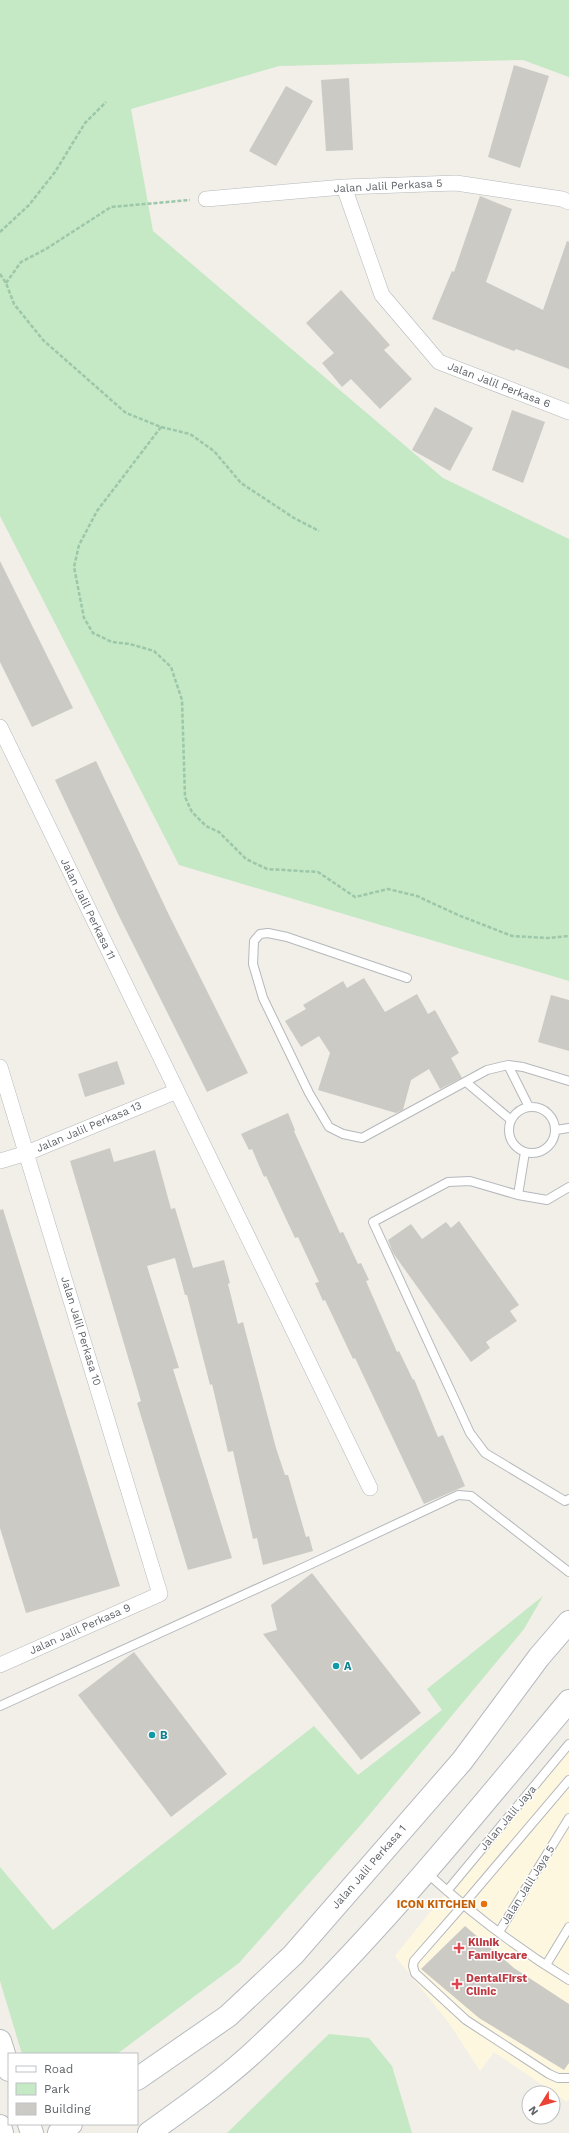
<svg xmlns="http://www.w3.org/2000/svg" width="569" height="2133" font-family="'Work Sans',sans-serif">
	<rect width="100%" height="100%" fill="#f1efe8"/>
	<!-- commercial -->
	<path fill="#fef7e0" d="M569 1739V2098L567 2102 494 2052 480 2071 449 2023 395 1956Z"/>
	<!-- green -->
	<path fill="#c5e8c5" d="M0 0H569V77L523 60 279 66 131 109 153 231 443 478 569 539V981L179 865 0 516Z
		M543 1596 524 1629 365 1820 239 1963 117 2054H22L0 1981V1867L53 1930 314 1726 358 1775 442 1710 427 1689Z
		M329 2034 369 2038 392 2066 412 2133H227Z"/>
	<!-- building -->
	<path fill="#cccac5" d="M514 65 549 76 520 168 488 157Z
		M349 78 353 150 326 151 321 80Z
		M286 86 313 101 276 166 249 151Z
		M480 196 512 209 486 282 543 310 567 241 569 242V369L516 349 514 351 432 319 452 271 454 272Z
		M341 290 390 345 384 350 412 379 380 409 351 379 342 387 322 363 334 353 306 323Z
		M435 407 473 428 450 471 412 450Z
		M512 410 545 422 523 483 492 470Z
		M0 561 73 708 32 727 0 662Z
		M96 761 169 915 248 1073 207 1092 119 916 55 780Z
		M364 978 385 1012 417 994 428 1014 435 1010 459 1053 451 1058 462 1078 440 1089 429 1069 411 1080 403 1110 396 1113 318 1090 330 1053 319 1036 301 1047 285 1021 306 1009 303 1005 343 981 347 988Z
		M551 995 569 1000V1051L538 1042Z
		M117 1061 125 1084 85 1097 78 1074Z
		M288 1113 295 1130 294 1131 340 1233 343 1232 358 1264 361 1263 369 1280 366 1281 397 1352 399 1351 413 1380 414 1379 438 1437 443 1435 465 1486 424 1504 355 1358 353 1359 325 1300 323 1301 315 1283 319 1282 298 1237 295 1238 266 1176 264 1177 252 1149 249 1150 241 1134Z
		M110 1148 114 1162 155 1150 171 1209 175 1208 193 1268 224 1260 230 1283 228 1284 238 1324 243 1322 276 1448 285 1475H288L306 1537 309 1536 313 1551 263 1565 257 1538 253 1539 233 1451 228 1452 212 1384 210 1385 187 1295H185L175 1258 147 1266 179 1368 173 1369 232 1558 188 1570 137 1403 141 1401 70 1161Z
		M3 1209 120 1586 26 1613 0 1528V1210Z
		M459 1221 519 1305 510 1311 517 1321 486 1342 490 1348 471 1362 393 1253 388 1240 411 1224 422 1239 446 1222 451 1228Z
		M312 1573 421 1713 361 1760 263 1634 277 1630 271 1605Z
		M134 1652 227 1774 171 1817 78 1695Z
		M465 1926 514 1968 569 2004V2063L564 2070 479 2018 421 1969Z"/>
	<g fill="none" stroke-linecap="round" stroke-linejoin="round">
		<defs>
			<path id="lane" d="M407 978 287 937 268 933 260 934 254 941 253 964 263 998 309 1093 329 1127 343 1134 362 1138 487 1070 508 1065 523 1067 569 1081
				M508 1065 529 1107
				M466 1082 511 1120
				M509 1130a23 23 0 1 1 46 0a23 23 0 1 1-46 0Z
				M556 1130 569 1128
				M569 1187 547 1200 518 1195 470 1181 448 1182 373 1222 470 1433 485 1453 565 1501 569 1499
				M518 1195 525 1152
				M0 1706 311 1564 458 1495 471 1496 569 1572
				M569 1780 463 1905 414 1961 413 1966 415 1973 466 2020 549 2074 558 2078H569
				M427 1873C471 1913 518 1949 569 1980
				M447 1891 569 1744
				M499 1932 569 1818
				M546 1965 569 1927"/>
			<path id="street" d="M344 187 382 295 439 362 569 412
				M206 199 344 187 456 183 562 199 569 202
				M0 727 370 1488
				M0 1067 160 1594 0 1665
				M0 1161 27 1153 177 1091"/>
			<path id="secondary" d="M0 2041 9 2070
				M137 2079 228 2016 293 1955 462 1761 539 1657 569 1622
				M29 2124 32 2133
				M0 2126 2 2133
				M59 2133 71 2124
				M149 2133C185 2107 224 2080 257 2049 371 1943 469 1821 569 1701"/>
		</defs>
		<!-- lane casing -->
		<use href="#lane" stroke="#b5b8bc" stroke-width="10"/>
		<!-- street casing -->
		<use href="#street" stroke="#b5b8bc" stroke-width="16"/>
		<!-- secondary casing -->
		<use href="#secondary" stroke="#b6babf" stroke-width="24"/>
		<!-- path -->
		<path stroke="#9cc7a9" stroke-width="2.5" stroke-dasharray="4 2" stroke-linecap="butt" d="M0 232 29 205 55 172 85 123 106 102
			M0 274 6 283 14 304 43 340 126 413 161 427 190 434 214 451 241 483 294 518 319 531
			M6 283 21 262 46 249 111 207 190 200
			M161 427 97 511 79 545 74 567 84 618 93 633 112 642 130 644 154 651 171 667 182 700 185 797 192 812 206 826 219 832 246 859 267 869 318 872 355 897 388 889 417 896 458 915 512 936 548 938 569 936"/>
		<!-- lane -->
		<use href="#lane" stroke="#fff" stroke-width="8"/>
		<!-- street -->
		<use href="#street" stroke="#fff" stroke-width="15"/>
		<!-- secondary -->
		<use href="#secondary" stroke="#fff" stroke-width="22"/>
	</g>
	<!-- markers -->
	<g fill="#0f9aa8" stroke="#fff" stroke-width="1.5">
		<circle cx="336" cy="1666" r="4"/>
		<circle cx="152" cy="1735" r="4"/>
	</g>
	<circle fill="#e8710a" stroke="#fff" stroke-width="1.5" cx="484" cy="1904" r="4"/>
	<g fill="#e0444e" stroke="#fff" stroke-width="1.5">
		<path d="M457 1942h4v4h4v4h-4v4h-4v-4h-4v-4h4z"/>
		<path d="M455 1978h4v4h4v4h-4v4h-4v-4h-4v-4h4z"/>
	</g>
	<g text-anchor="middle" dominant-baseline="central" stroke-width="3" stroke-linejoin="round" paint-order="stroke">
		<!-- street labels -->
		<g font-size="11" fill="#5f6368" stroke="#fff">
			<text transform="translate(388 186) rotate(-3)">Jalan Jalil Perkasa 5</text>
			<text transform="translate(499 385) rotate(21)">Jalan Jalil Perkasa 6</text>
			<text transform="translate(88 909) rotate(64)">Jalan Jalil Perkasa 11</text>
			<text transform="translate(89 1127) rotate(-23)">Jalan Jalil Perkasa 13</text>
			<text transform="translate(81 1331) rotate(73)">Jalan Jalil Perkasa 10</text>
			<text transform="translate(80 1629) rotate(-24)">Jalan Jalil Perkasa 9</text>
			<text transform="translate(508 1818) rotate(-50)">Jalan Jalil Jaya</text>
			<text transform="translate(369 1867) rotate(-49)">Jalan Jalil Perkasa 1</text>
			<text transform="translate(528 1885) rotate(-58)">Jalan Jalil Jaya 5</text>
		</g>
		<!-- culture labels -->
		<g font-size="11" font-weight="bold" fill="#0d838f" stroke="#fff" text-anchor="start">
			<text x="344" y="1666">A</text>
			<text x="160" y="1735">B</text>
		</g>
		<!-- food labels -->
		<g font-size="11" font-weight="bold" fill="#c56008" stroke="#fff" text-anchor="end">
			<text x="476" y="1904">ICON KITCHEN</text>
		</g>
		<!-- health labels -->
		<g font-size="11" font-weight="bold" fill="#be3a42" stroke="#fff" text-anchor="start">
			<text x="468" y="1942">Klinik<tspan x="468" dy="13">Familycare</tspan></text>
			<text x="466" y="1978">DentalFirst<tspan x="466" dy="13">Clinic</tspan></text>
		</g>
	</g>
	<!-- legend -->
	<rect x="8" y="2053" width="130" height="72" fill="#ffffff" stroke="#bfc1c3"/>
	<rect x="16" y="2066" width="20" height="6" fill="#ffffff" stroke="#bfc1c3"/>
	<text x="44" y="2073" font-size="12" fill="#5f6368">Road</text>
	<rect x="16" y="2083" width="20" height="12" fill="#c5e8c5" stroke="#bfc1c3"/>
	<text x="44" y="2093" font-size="12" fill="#5f6368">Park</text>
	<rect x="16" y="2103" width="20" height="12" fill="#cccac5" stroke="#bfc1c3"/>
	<text x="44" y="2113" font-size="12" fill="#5f6368">Building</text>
	<!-- north arrow -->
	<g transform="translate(541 2105) rotate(233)"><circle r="19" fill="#ffffff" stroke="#bfc1c3"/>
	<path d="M0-3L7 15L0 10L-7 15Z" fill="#ea4335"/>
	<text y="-6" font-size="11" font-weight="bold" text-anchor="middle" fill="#5f6368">N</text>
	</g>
</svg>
